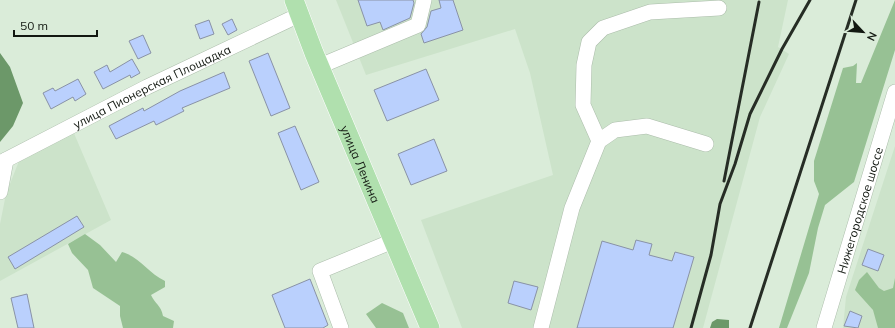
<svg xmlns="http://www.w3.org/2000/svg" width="895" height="328" font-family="Mulish,sans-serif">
	<rect width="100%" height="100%" fill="#daecd9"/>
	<!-- built -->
	<path fill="#cce3ca" d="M336 0H788L778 47 789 54 760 117 703 328H462L421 220 553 175 530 73 515 29 366 75Z
		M73 131 111 220 0 281V224L6 194 19 161Z
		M895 146V328H843L846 297Z"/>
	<!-- green -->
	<path fill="#97c194" d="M895 0V50L854 182 825 205 818 228 809 273 787 328H779L819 194 814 181V161L843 68 853 66 857 63 856 83H861Z
		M85 234 100 245 116 262 122 252C140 257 148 273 165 281V287L151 295C155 304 161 305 163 316L174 321 173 328H123L120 316V306L93 288 88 270 72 253 68 244Z
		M867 272 879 288 884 291 893 288 895 278V328H878L873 310 855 290 859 280Z
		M382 303 403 313 409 328H376L366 314Z"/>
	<!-- water -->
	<path fill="#6c9869" d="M0 53 10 67 23 103 13 126 0 142Z
		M717 319 729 320V328H710L712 322Z"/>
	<!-- building -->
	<path fill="#bad0fd" stroke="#8992a6" d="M358 0H413L414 3 410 18 383 30 380 22 367 26Z
		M439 0H453L463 30 424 43 421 34 427 27 431 11 441 8Z
		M232 19 237 30 228 35 222 24Z
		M209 20 214 34 200 39 195 25Z
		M143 35 151 53 138 59 129 41Z
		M268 53 290 108 271 116 249 61Z
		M132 59 140 73 131 78 130 75 103 89 94 72 107 65 110 72Z
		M426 69 439 100 387 121 374 90Z
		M224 72 230 88 182 108 184 111 156 125 154 121 116 139 109 126 143 108 144 111 180 91Z
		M78 79 86 94 75 101 73 97 51 109 43 93 53 88 55 91Z
		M295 126 319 182 301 190 278 133Z
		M434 139 447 171 411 185 398 154Z
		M77 216 84 227 15 269 8 257Z
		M636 240 652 244 649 255 672 261 675 252 694 257 673 328H577L602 241 633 250Z
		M868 249 884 255 878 271 862 265Z
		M310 279 328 325 323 328H285L272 295Z
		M514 281 538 287 531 310 508 303Z
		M27 294 34 328H18L11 298Z
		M850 311 862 316 858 328 844 326Z"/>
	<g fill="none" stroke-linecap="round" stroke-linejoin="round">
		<defs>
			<g id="minor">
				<path d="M320 66 418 25 424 0"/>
				<path d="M599 141 583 105 584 65 589 42 603 28 650 12 719 8"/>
				<path id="s1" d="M0 163 147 87 299 15"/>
				<path d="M0 192 6 160"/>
				<path d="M341 328 320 271 393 241"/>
				<path d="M541 328 572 208 599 141 615 130 647 126 706 144"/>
				<path id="s2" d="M824 328 895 92"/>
			</g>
			<g id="major">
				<path id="s3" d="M294 0 314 53 430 328"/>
			</g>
		</defs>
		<!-- minor casing -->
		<use href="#minor" stroke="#acbdab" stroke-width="16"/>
		<!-- major casing -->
		<use href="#major" stroke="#fff" stroke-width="20"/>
		<!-- minor -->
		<use href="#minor" stroke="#fff" stroke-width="15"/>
		<!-- major -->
		<use href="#major" stroke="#b0e0ae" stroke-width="19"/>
		<!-- rail -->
		<path stroke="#262d25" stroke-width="3" d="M724 181 759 2
			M691 328 711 255 720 204 735 164 750 114 782 49 810 0
			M750 328 856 0"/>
	</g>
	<g text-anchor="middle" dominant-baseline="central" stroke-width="3" stroke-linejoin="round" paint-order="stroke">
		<!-- street labels -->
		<g font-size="12" fill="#121811" stroke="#daecd9">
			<text stroke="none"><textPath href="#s1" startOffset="170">улица Пионерская Площадка</textPath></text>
			<text stroke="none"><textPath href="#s3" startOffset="177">улица Ленина</textPath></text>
			<text stroke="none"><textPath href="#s2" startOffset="123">Нижегородское шоссе</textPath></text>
		</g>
	</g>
	<!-- north arrow -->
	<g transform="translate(863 32) rotate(116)" stroke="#daecd9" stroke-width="3" paint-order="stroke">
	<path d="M0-3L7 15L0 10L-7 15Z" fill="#121811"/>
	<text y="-6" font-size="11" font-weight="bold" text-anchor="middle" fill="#121811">N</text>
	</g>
	<!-- scale -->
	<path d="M14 30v6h83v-6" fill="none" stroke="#121811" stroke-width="2"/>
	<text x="20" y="30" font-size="12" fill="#121811" stroke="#daecd9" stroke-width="3" paint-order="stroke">50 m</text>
</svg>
